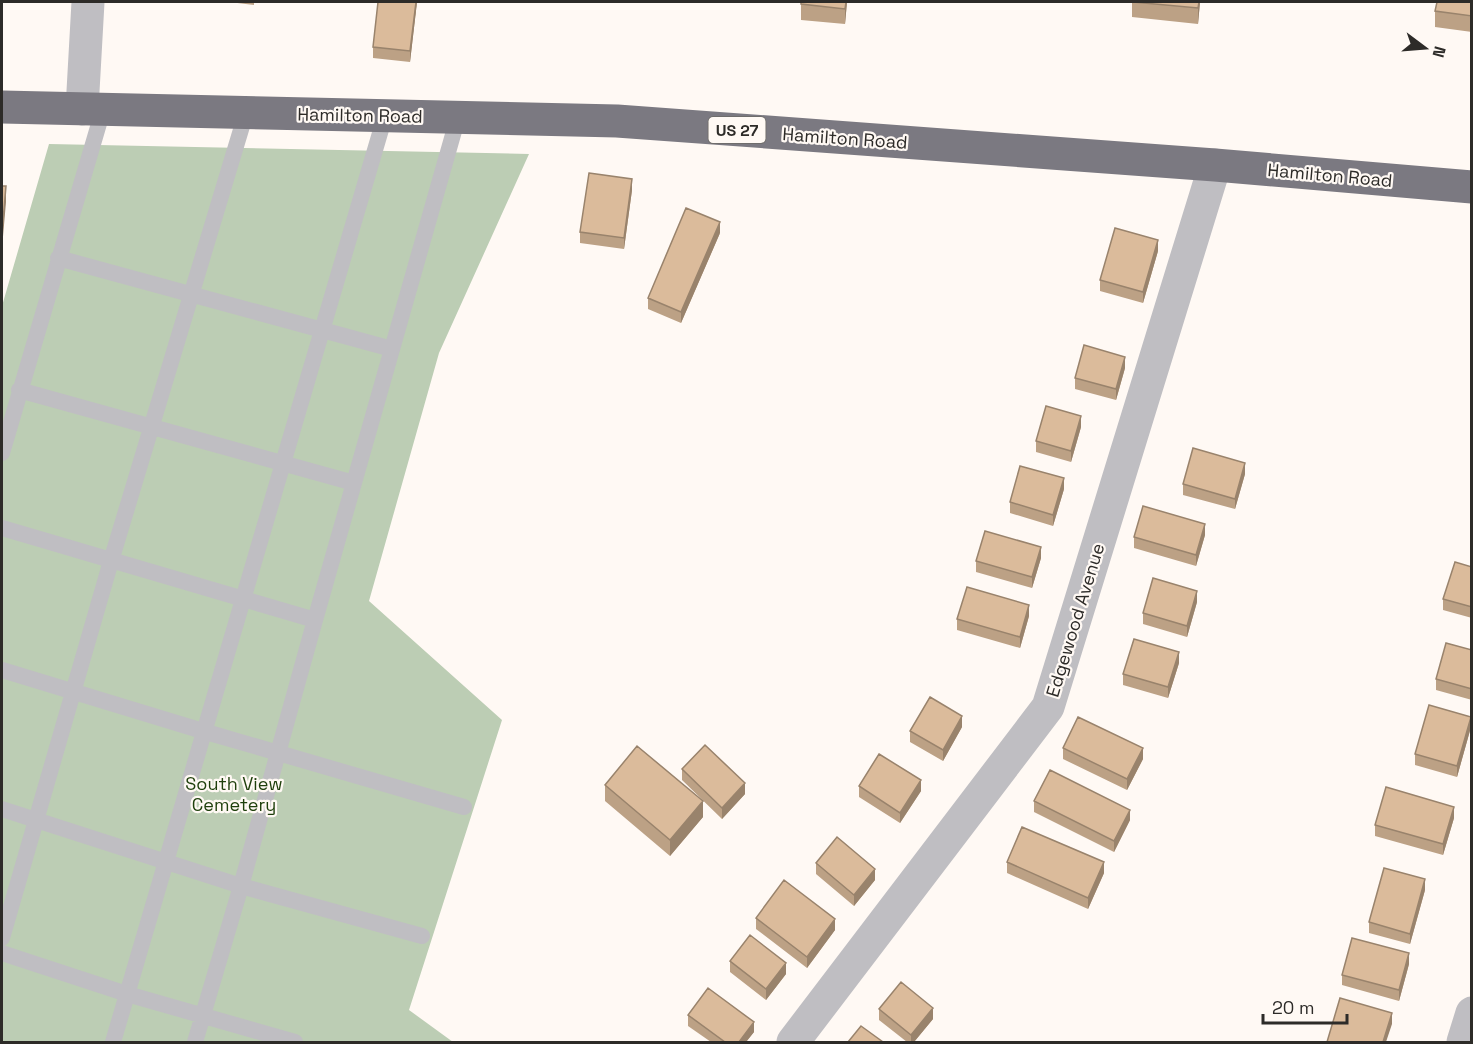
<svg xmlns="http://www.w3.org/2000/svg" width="1473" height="1044" font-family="'Space Grotesk',sans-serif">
	<rect width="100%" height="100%" fill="#fff9f4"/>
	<!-- green -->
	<path fill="#bccdb4" d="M49 144 529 154 439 353 369 601 502 720 409 1010 453 1042H2V306Z"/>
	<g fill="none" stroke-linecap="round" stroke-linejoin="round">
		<!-- lane -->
		<path stroke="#bfbec2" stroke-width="16" d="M58 258 392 349
			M19 390 354 483
			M2 453 103 110
			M2 528 315 620
			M2 670 206 732 464 807
			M2 809 241 886 422 936
			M2 938 111 561 246 113
			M2 953 127 994 295 1042
			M113 1042 385 116
			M195 1042 241 886 315 620 458 117"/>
		<!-- street -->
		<path stroke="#bfbec2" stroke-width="33" d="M82 109 88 2
			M793 1042 1048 707 1215 165
			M1463 1042 1472 1013"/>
		<!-- highway -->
		<path stroke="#7b7981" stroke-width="33" d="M2 107 617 121 1215 165 1472 187"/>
	</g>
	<!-- wall -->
	<path fill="#bca185" d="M229 2H254V5Z
		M417 2 410 62 373 58V47Z
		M801 2H861V3L847 2 845 24 801 20Z
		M1132 2H1200L1198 24 1132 17Z
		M1472 2V32L1435 27V11Z
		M632 190 624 249 580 243V232Z
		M720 233 681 323 648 309V298Z
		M1158 251 1143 303 1100 291V280Z
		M1125 368 1116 400 1075 389V378Z
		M1081 427 1071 462 1036 452V441Z
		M1245 474 1235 509 1183 495V484Z
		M1064 489 1053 526 1010 513V502Z
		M1205 535 1196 566 1134 548V537Z
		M1041 558 1032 588 976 572V561Z
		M1472 567V618L1443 610V599Z
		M1197 602 1187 637 1143 624V613Z
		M1029 616 1020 648 957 630V619Z
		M1472 650V700L1436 690V679Z
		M1179 663 1168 698 1123 685V674Z
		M962 727 943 761 910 742V731Z
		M1471 727 1457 777 1415 765V754Z
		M1063 748 1143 759 1127 790 1063 759Z
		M682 769 745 794 722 819 682 780Z
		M605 785 703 817 670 856 605 801Z
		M859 786 921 791 900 823 859 797Z
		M1034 801 1130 820 1114 852 1034 812Z
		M1454 818 1443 855 1375 836V825Z
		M1007 862 1104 873 1088 909 1007 873Z
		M816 863 875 880 854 906 816 874Z
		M1425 890 1410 944 1369 933V922Z
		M756 918 835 930 807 968 756 929Z
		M730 961 786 974 766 1000 730 972Z
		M1409 964 1399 1001 1342 985V975Z
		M879 1009 933 1019 914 1042H907L879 1020Z
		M688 1015 754 1032 746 1042H711L688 1026Z"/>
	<!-- shaded-wall -->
	<path fill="#99836c" d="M416 2H417L410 62V51Z
		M846 2H847L845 24V9Z
		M1199 2H1200L1198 24V8Z
		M632 179V190L624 249V238Z
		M6 186V202L2 248V232Z
		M720 222V233L681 323V312Z
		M1158 240V251L1143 303V292Z
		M1125 357V368L1116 400V389Z
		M1081 416V427L1071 462V451Z
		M1245 463V474L1235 509V499Z
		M1064 478V489L1053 526V515Z
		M1205 524V535L1196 566V555Z
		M1041 547V558L1032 588V577Z
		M1197 591V602L1187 637V626Z
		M1029 605V616L1020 648V637Z
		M1179 652V663L1168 698V687Z
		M962 716V727L943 761V750Z
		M1471 717V727L1457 777V766Z
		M1143 748V759L1127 790V779Z
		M921 780V791L900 823V813Z
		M745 783V794L722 819V808Z
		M703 801V817L670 856V840Z
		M1454 807V818L1443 855V844Z
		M1130 810V820L1114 852V841Z
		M1104 862V873L1088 909V898Z
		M875 869V880L854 906V895Z
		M1425 879V890L1410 944V934Z
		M835 919V930L807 968V957Z
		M1409 953V964L1399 1001V990Z
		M786 963V974L766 1000V989Z
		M933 1008V1019L914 1042H911V1035Z
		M1392 1013V1024L1386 1042H1383Z
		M754 1022V1032L746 1042H739Z"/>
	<!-- building -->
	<path fill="#dbbb9b" stroke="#99836c" stroke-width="1.5" d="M378 2H416L410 51 373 47Z
		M801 2H846L845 9 801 4Z
		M1133 2H1199L1198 8Z
		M1437 2H1472V16L1435 11Z
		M589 173 632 179 624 238 580 232Z
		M2 186H6L2 232Z
		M686 208 720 222 681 312 648 298Z
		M1115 228 1158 240 1143 292 1100 280Z
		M1084 345 1125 357 1116 389 1075 378Z
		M1046 406 1081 416 1071 451 1036 441Z
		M1193 448 1245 463 1235 499 1183 484Z
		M1020 466 1064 478 1053 515 1010 502Z
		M1143 506 1205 524 1196 555 1134 537Z
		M985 531 1041 547 1032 577 976 561Z
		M1455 562 1472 567V607L1443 599Z
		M1153 578 1197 591 1187 626 1143 613Z
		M967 587 1029 605 1020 637 957 619Z
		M1134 639 1179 652 1168 687 1123 674Z
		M1446 643 1472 650V689L1436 679Z
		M930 697 962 716 943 750 910 731Z
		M1429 705 1471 717 1457 766 1415 754Z
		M1078 717 1143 748 1127 779 1063 748Z
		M705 745 745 783 722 808 682 769Z
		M637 746 703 801 670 840 605 785Z
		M879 754 921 780 900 813 859 786Z
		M1050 770 1130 810 1114 841 1034 801Z
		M1386 787 1454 807 1443 844 1375 825Z
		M1022 827 1104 862 1088 898 1007 862Z
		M837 837 875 869 854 895 816 863Z
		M1384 868 1425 879 1410 934 1369 922Z
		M784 880 835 919 807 957 756 918Z
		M750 935 786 963 766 989 730 961Z
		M1352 938 1409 953 1399 990 1342 975Z
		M901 982 933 1008 911 1035 879 1009Z
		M708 988 754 1022 739 1042H725L688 1015Z
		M1340 998 1392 1013 1383 1042H1327Z
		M861 1026 883 1042H848Z"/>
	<g text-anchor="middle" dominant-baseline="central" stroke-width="4.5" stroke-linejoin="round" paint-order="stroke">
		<!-- shield labels -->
		<rect fill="#fff9f4" stroke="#6c6965" stroke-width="1.5" x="708.5" y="117" width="57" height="26" rx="4.5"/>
		<g font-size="16" font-weight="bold" fill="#2d2b28">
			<text x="737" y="130">US 27</text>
		</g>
		<!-- street labels -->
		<g font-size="18" fill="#2d2b28" stroke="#fff9f4">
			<text transform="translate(360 115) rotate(1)">Hamilton Road</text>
			<text transform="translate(845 138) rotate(4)">Hamilton Road</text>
			<text transform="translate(1330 175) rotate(5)">Hamilton Road</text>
			<text transform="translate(1075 620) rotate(-73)">Edgewood Avenue</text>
		</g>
		<!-- park labels -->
		<g font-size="18" fill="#1e3f0b" stroke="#fff9f4">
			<text x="234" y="783">South View<tspan x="234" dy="21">Cemetery</tspan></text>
		</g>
	</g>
	<!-- border -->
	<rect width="1473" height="1044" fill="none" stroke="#2d2b28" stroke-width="6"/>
	<!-- north arrow -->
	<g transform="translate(1425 48) rotate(106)" stroke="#fff9f4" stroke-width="4.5" paint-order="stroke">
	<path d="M0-4.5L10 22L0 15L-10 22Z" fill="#2d2b28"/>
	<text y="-9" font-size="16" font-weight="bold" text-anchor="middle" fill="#2d2b28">N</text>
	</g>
	<!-- scale -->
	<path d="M1263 1014v9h84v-9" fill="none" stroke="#2d2b28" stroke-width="3"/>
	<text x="1272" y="1014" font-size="18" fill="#2d2b28" stroke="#fff9f4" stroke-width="4.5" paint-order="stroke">20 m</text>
</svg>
